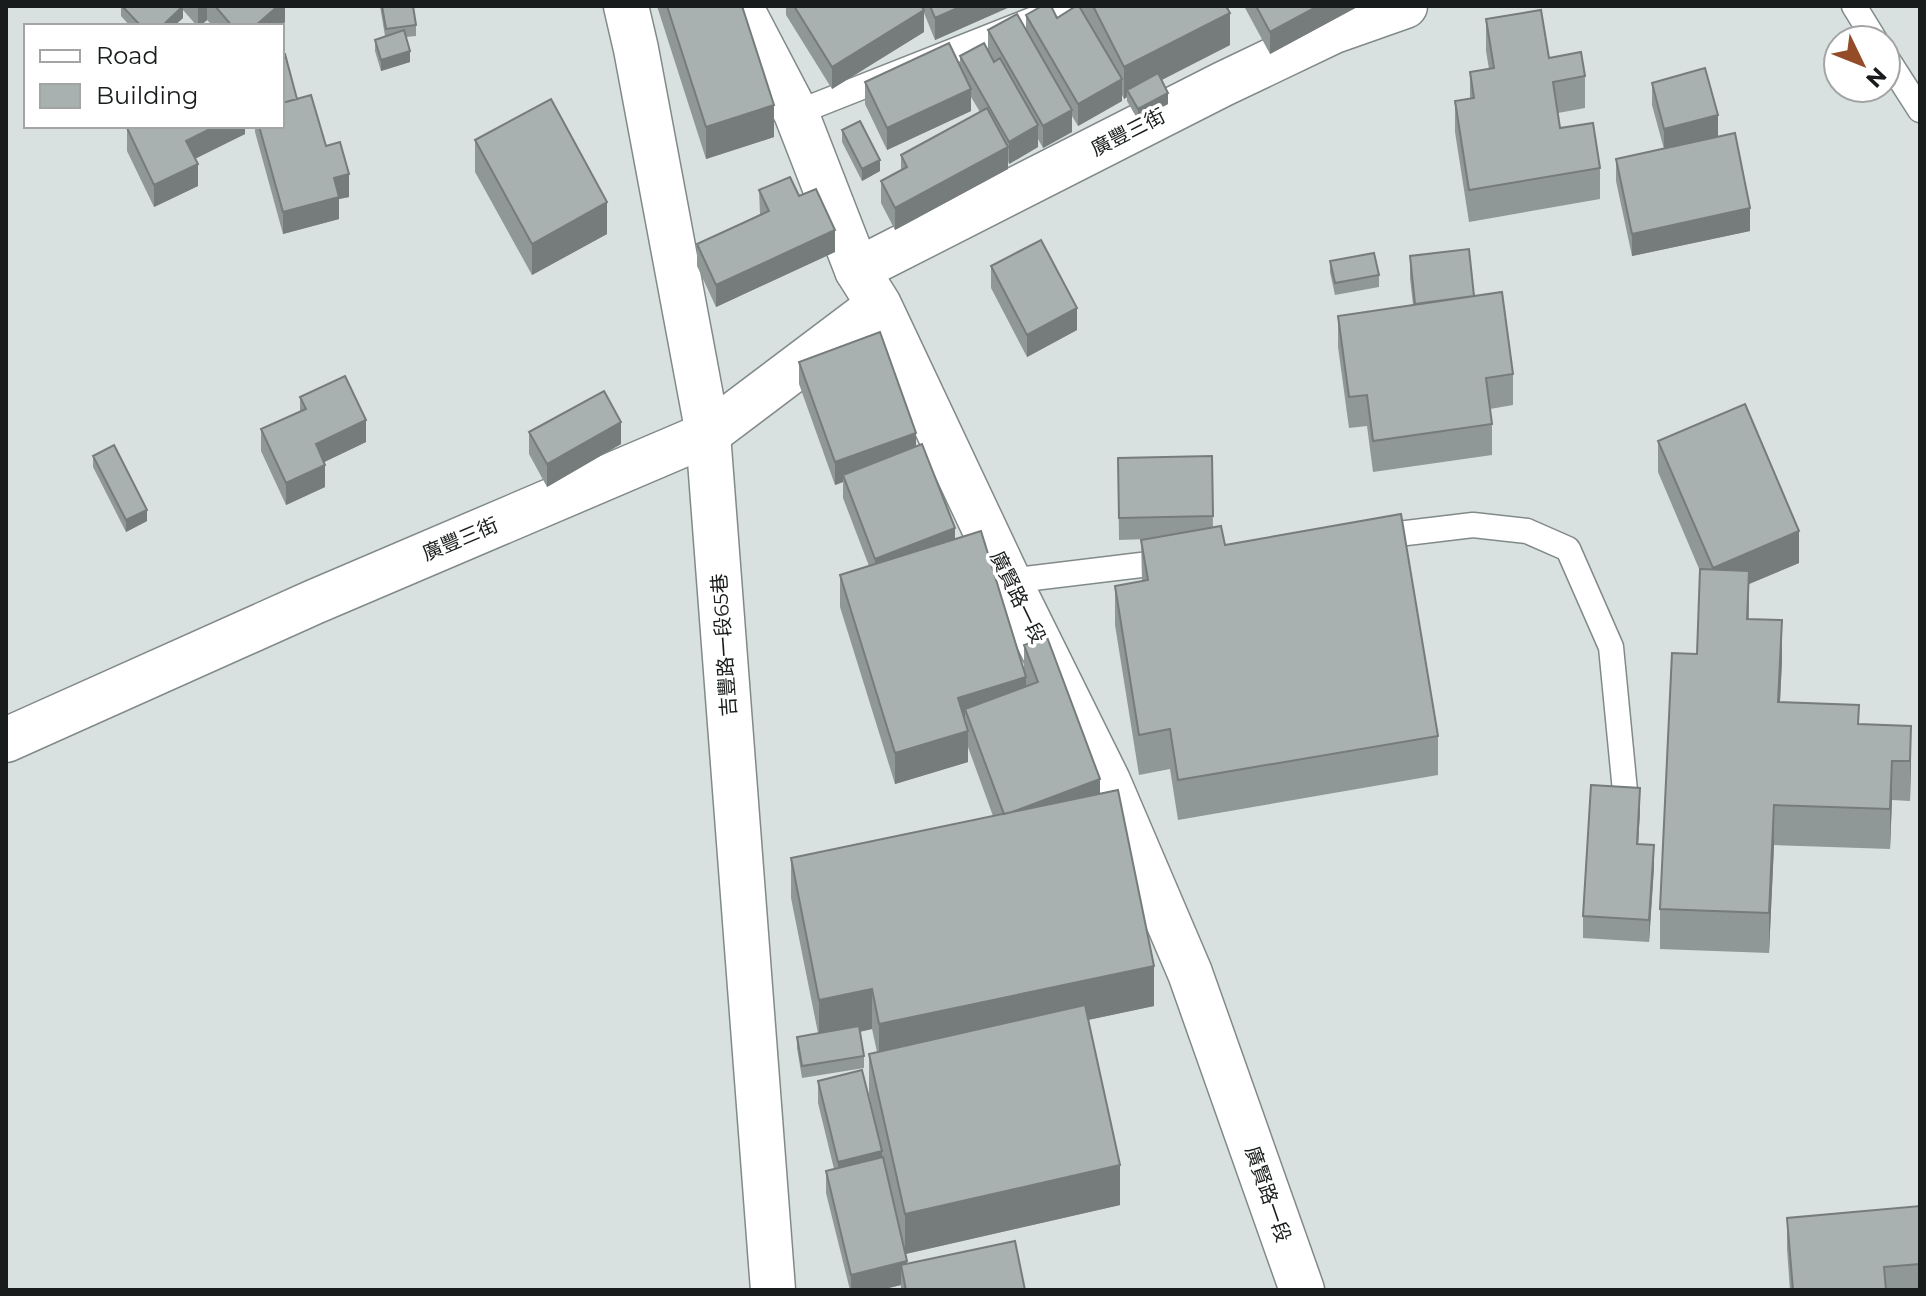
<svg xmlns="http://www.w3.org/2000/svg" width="1926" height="1296" font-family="Montserrat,'Noto Sans TC',sans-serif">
	<rect width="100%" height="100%" fill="#d8e0e0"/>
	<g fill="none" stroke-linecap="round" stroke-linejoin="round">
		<defs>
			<path id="service" d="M1854 6 1875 40
				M1886 57 1920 110
				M796 113 1067 6
				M1373 537 1473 525 1527 531 1568 549 1611 647 1625 791
				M1009 581 1174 561"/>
			<path id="minor" d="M626 6 636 49 708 434 773 1290
				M857 270 1223 84 1334 31 1405 6"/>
			<path id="tertiary" d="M740 6 796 113 857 270 879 305 1009 581 1108 781 1190 973 1302 1290
				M6 740 314 602 708 434 879 305"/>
		</defs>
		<!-- service casing -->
		<use href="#service" stroke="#828a89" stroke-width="27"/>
		<!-- minor casing -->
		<use href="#minor" stroke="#828a89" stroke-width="47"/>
		<!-- tertiary casing -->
		<use href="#tertiary" stroke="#828a89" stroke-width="47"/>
		<!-- service -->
		<use href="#service" stroke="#fff" stroke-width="24"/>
		<!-- minor -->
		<use href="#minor" stroke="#fff" stroke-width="44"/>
		<!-- tertiary -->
		<use href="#tertiary" stroke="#fff" stroke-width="44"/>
	</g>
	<!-- wall -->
	<path fill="#909797" d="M121 6H285V22L280 26H213L207 20 200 26H197L183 10V18L174 26H130L121 16Z
		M380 6H413L416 25V36L406 37 410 62 381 71 375 51V40L385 36Z
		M657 6H742L774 137 706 159Z
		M786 6H1012L935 40 924 13V32L832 89 786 15Z
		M1080 6H1226L1230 45 1162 80 1168 104 1138 120 1127 101V97L1124 99 1122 95V101L1078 126 1072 116V132L1043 148 1038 139V147L1009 164 1008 161V169L895 230 881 203V181L901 170V155L980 112 971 97V111L887 150 865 104V82L960 66V56L988 50V30L1026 29V15L1057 18 1080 7Z
		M1244 6H1359L1270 54Z
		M1486 19 1549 58 1585 76V108L1558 113 1560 128 1600 168V199L1469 222 1455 132V101L1470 98V72L1489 69 1486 51Z
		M1652 83 1718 137 1750 231 1632 256 1616 181V159L1664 149 1652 105Z
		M297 99 326 146 349 197 339 199V219L283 234 255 132V126H282Z
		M245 126V134L195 159 198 186 154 207 127 151V128Z
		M842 130 880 171 862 181 842 142Z
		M475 140 607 234 532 275 475 172Z
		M759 190 799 196 835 252 716 307 697 266V244L760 214Z
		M1410 256 1474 296 1513 374V405L1490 409 1492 424V455L1373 472 1367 426 1349 428 1338 347V316L1413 305 1410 278Z
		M1330 261 1379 275V287L1335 295 1330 272Z
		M991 266 1077 330 1027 357 991 288Z
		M799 362 916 446 955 539 1024 673V645L1100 794 1154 1006 1088 1020 1120 1205 906 1254 907 1264 1025 1290H901V1285L880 1290H850L826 1193V1171L834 1169 818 1103V1081L880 1145 869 1094V1054L877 1052 872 1029 860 1032 864 1056V1068L802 1078 797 1048V1037L818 1033 791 898V858L993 816 968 747V762L895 784 840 607V575L869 566 843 498V482L835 485 799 384Z
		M300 397 366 442 324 462 325 487 286 505 261 451V429L300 411Z
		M529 432 621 444 547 487 529 454Z
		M1658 441 1799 563 1749 584V619L1782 660 1780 702 1859 724 1911 726 1910 801 1892 800 1890 849 1774 845 1769 953 1660 949V909L1697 654 1700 571 1658 472Z
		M93 456 147 521 126 532 93 467Z
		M1212 456 1213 528 1225 545 1438 736V775L1178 820 1170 769 1139 775 1115 625V586L1142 581 1141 540 1148 539 1119 540 1118 458Z
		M1640 810 1638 844 1654 867 1649 942 1583 938V916Z
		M1920 1206V1290H1790L1787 1249V1218Z"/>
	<!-- shaded-wall -->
	<path fill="#767b7b" d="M183 6V18L174 26H162Z
		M198 6H207V20L200 26H198Z
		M278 6H285V22L280 26H255Z
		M962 6H1012L935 40V18Z
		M1318 6H1359L1270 54V32Z
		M924 10V32L832 89V67Z
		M1230 13V45L1130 96 1127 90V97L1124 99V67Z
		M410 51V62L381 71V60Z
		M1122 79V101L1078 126V104Z
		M971 89V111L887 150V128Z
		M1168 93V104L1138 120V109Z
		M774 105V137L706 159V127Z
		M1072 110V132L1043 148V126Z
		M1718 115V137L1664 151V129Z
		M1038 125V147L1009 164V142Z
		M216 126H245V134L186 163V141Z
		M1008 147V169L895 230V208Z
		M880 160V171L862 181V169Z
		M198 164V186L154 207V185Z
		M349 174V197L339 199V219L283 234V212L334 178Z
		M607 202V234L532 275V244Z
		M1750 208V231L1632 256V234Z
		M835 230V252L716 307V285Z
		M1077 308V330L1027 357V335Z
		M366 420V442L316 466V444Z
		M621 422V444L547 487V464Z
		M916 433V455L843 475V482L835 485V462Z
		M325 465V487L286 505V483Z
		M147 510V521L126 532V520Z
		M955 528V550L875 581V559Z
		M1799 531V563L1749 584 1747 659 1713 600V568Z
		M1782 620V660L1778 742V702Z
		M1026 677V709H965V728L958 698Z
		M1911 726V766L1910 801V761Z
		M968 731V762L895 784V753Z
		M1892 761V800L1890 849V809Z
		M1100 779V811L1005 815Z
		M1640 788V810L1637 866V844Z
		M1774 805V845L1769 953V913Z
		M1654 845V867L1649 942V920Z
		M1154 966V1006L879 1064V1024Z
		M872 989V1029L819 1040V1000Z
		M882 1151V1173L838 1184V1162Z
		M1120 1165V1205L905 1254V1214Z
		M907 1261V1283L901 1265V1285L880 1290H851V1275Z"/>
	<!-- building -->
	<path fill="#a8b0b0" stroke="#767b7b" stroke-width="2" d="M122 6H183L162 26H141Z
		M215 6H278L255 26H232Z
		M382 6H413L416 25 386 29Z
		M667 6H742L774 105 706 127Z
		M794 6H921L924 10 832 67Z
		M930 6H962L935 18Z
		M1042 6H1051L1057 18 1076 6H1079L1122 79 1078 104 1026 15Z
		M1093 6H1226L1230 13 1124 67Z
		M1256 6H1318L1270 32Z
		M1541 10 1549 58 1581 52 1585 76 1553 82 1560 128 1593 123 1600 168 1469 190 1455 101 1474 98 1470 72 1494 68 1486 19Z
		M1017 14 1072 110 1043 126 988 30Z
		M404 30 410 51 381 60 375 40Z
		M949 43 971 89 887 128 865 82Z
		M984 43 994 62 1000 58 1038 125 1009 142 960 56Z
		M282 54H285L297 99 282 103Z
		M1705 68 1718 115 1664 129 1652 83Z
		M1158 73 1168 93 1138 109 1127 90Z
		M311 95 326 146 340 142 349 174 334 178 339 197 283 212 259 126H282V103Z
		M551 99 607 202 532 244 475 140Z
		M987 108 1008 147 895 208 881 181 907 167 901 155Z
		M860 121 880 160 862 169 842 130Z
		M131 126H216L186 141 198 164 154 185 127 128Z
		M1735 133 1750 208 1632 234 1616 159Z
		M790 177 799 196 816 189 835 230 716 285 697 244 769 211 759 190Z
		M1041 240 1077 308 1027 335 991 266Z
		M1469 249 1474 296 1415 304 1410 256Z
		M1374 253 1379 275 1335 283 1330 261Z
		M1502 292 1513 374 1486 378 1492 424 1373 441 1367 395 1349 397 1338 316Z
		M880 332 916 433 835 462 799 362Z
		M345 376 366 420 316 444 325 465 286 483 261 429 306 409 300 397Z
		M604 391 621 422 547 464 529 432Z
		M1745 404 1799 531 1713 568 1658 441Z
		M922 444 955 528 875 559 843 475Z
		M114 445 147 510 126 520 93 456Z
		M1212 456 1213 516 1119 518 1118 458Z
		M1401 514 1438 736 1178 780 1170 729 1139 735 1115 586 1148 580 1141 540 1221 526 1225 545Z
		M981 531 1026 677 958 698 968 731 895 753 840 575Z
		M1700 569 1749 571 1747 619 1782 620 1778 702 1859 705 1858 724 1911 726 1910 761H1892L1890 809 1774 805 1769 913 1660 909 1672 653 1697 654Z
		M1047 637 1100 779 1012 812 1004 814 965 709 1038 682 1024 645Z
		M1591 785 1640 788 1637 844 1654 845 1649 920 1583 916Z
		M1118 790 1154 966 879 1024 872 989 819 1000 791 858Z
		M1085 1005 1120 1165 905 1214 869 1054Z
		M859 1026 864 1056 802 1066 797 1037Z
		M862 1070 882 1151 838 1162 818 1081Z
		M883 1157 907 1261 851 1275 826 1171Z
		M1920 1206V1264L1884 1267 1886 1290H1793L1787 1218Z
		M1015 1241 1025 1290H906L901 1265Z"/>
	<g text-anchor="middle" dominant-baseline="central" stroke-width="7" stroke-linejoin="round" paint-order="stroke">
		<!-- street labels -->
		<g font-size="20" fill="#191c1c" stroke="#fff">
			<text transform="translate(1128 132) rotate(-27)">廣豐三街</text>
			<text transform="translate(460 539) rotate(-23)">廣豐三街</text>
			<text transform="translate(1018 597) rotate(64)">廣賢路一段</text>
			<text transform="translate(724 645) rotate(-94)">吉豐路一段65巷</text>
			<text transform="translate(1268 1194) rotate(71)">廣賢路一段</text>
		</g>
	</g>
	<!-- border -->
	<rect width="1926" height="1296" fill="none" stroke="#191c1c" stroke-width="16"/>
	<!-- legend -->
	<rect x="24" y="24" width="260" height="104" fill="#ffffff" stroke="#a3a4a4" stroke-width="2"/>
	<rect x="40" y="50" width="40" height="12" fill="#ffffff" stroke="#a3a4a4" stroke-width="2"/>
	<text x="96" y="64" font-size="24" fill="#191c1c">Road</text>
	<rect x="40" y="84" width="40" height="24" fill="#a8b0b0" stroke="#a3a4a4" stroke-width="2"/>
	<text x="96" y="104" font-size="24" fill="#191c1c">Building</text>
	<!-- north arrow -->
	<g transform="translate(1862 64) rotate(133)"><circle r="38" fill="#ffffff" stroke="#a3a4a4" stroke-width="2"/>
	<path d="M0-6L14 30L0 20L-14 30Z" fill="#944c28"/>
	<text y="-12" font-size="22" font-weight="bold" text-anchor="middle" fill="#191c1c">N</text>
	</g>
</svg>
